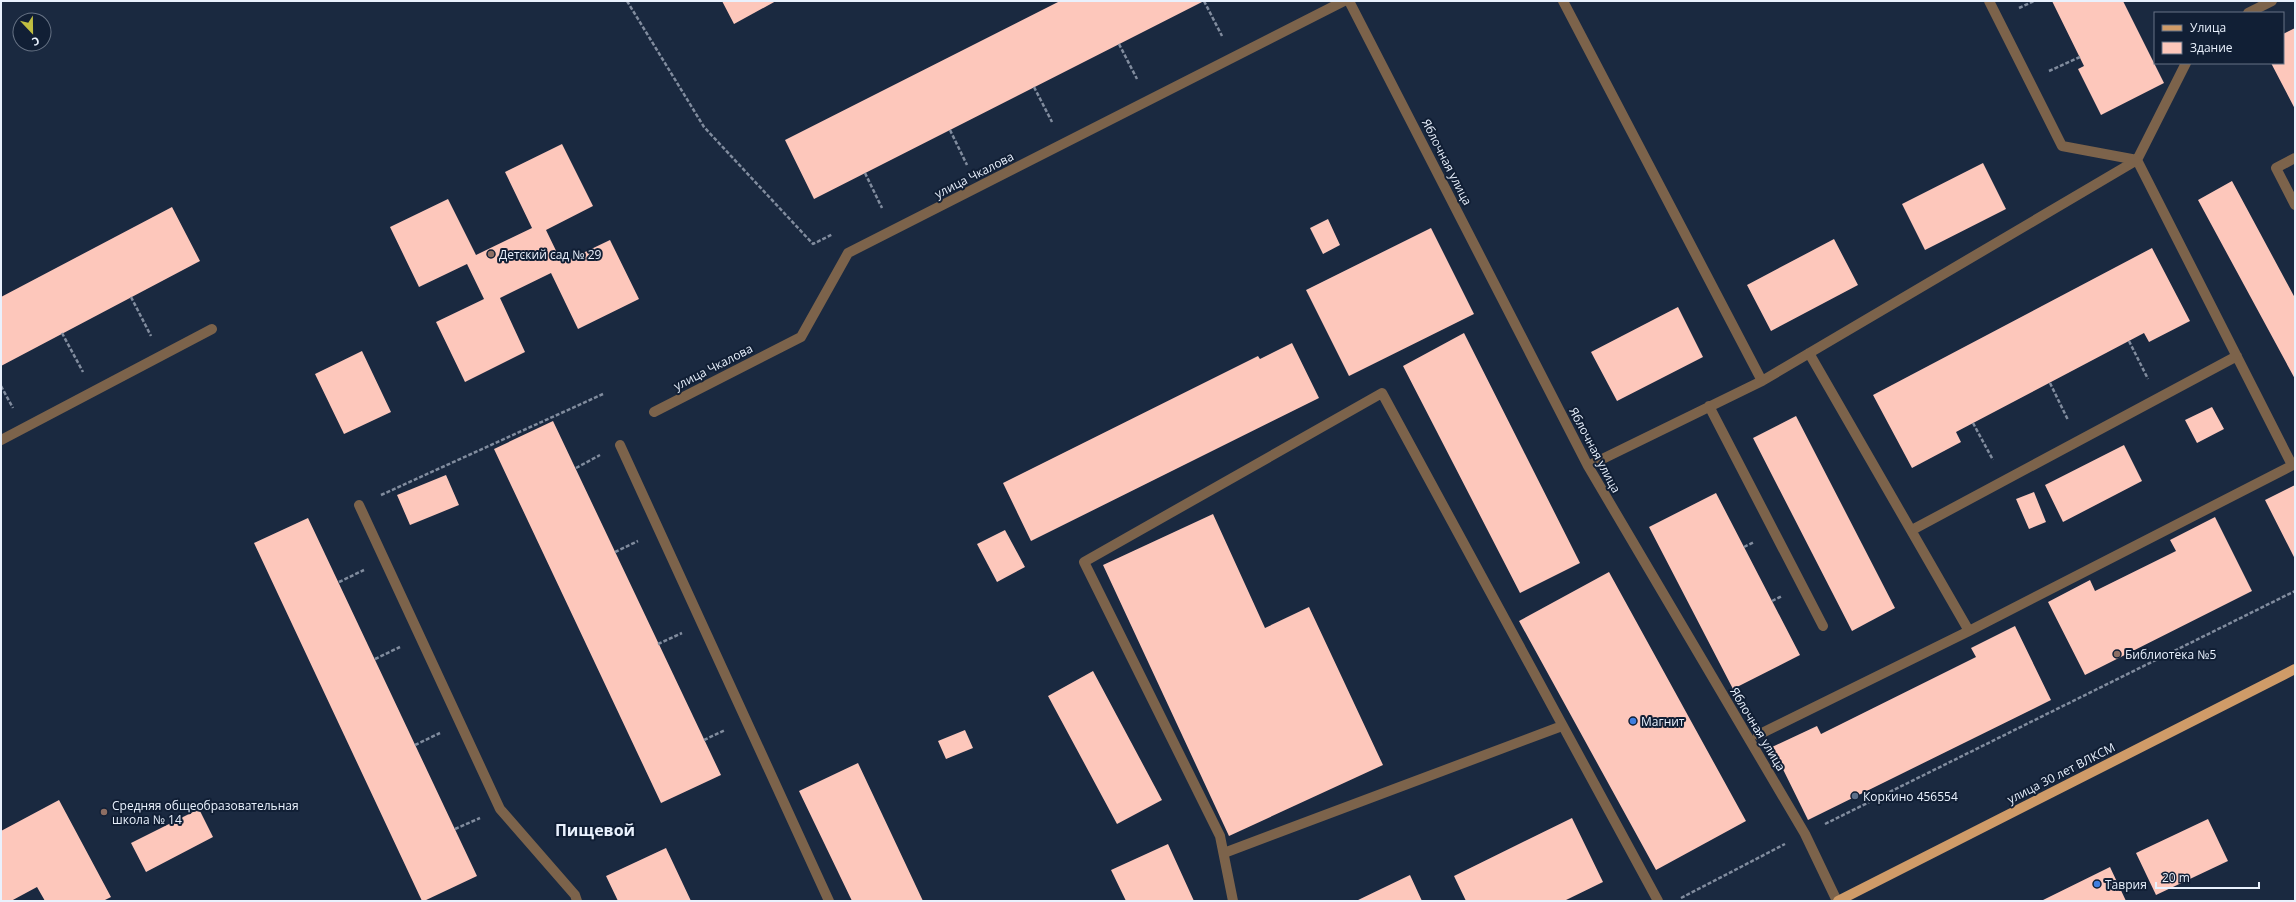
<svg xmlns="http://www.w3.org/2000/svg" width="2296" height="902" font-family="'Open Sans',sans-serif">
	<rect width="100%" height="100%" fill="#1a2940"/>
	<!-- building -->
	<path fill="#fdc7bb" d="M722 1H776L734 24Z
		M1060 1H1204L814 199 785 140Z
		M2052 1H2123L2164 83 2101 115 2078 69 2084 66Z
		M2295 28V109L2271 63H2283V34Z
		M562 144 593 206 546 230 562 263 610 240 639 299 578 329 551 273 500 298 525 352 465 382 436 322 484 299 467 264 419 287 390 227 448 199 476 255 532 228 505 172Z
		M1983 163 2006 209 1925 250 1902 204Z
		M2232 181 2295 298V379L2198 200Z
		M172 207 200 261 1 366V297Z
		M1328 219 1340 245 1323 254 1310 228Z
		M1431 228 1474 314 1349 376 1306 290Z
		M1834 239 1858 285 1771 331 1747 285Z
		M2152 248 2190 321 2149 342 2144 333 1956 432 1961 442 1912 468 1873 395Z
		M1678 307 1703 357 1617 401 1591 352Z
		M1464 333 1580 563 1520 593 1403 366Z
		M1292 343 1319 398 1031 541 1003 483 1258 356 1260 359Z
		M362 351 391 412 344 434 315 374Z
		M2212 407 2224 429 2197 443 2185 420Z
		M1796 416 1895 608 1852 631 1753 438Z
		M553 421 721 775 661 803 494 449Z
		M2124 445 2142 481 2063 522 2045 485Z
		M446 475 459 505 410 525 397 495Z
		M2295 485V559L2265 500Z
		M2034 492 2046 522 2029 529 2016 499Z
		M1716 493 1800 655 1733 689 1649 527Z
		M1213 514 1265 628 1309 607 1383 765 1229 836 1103 565Z
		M2215 517 2252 591 2085 675 2048 602 2090 580 2095 591 2176 551 2170 540Z
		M308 518 477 876 424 901H422L254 543Z
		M1005 530 1025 567 997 582 977 544Z
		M1609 572 1746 821 1656 870 1519 621Z
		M2015 626 2051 700 1808 820 1772 747 1817 726 1821 734 1976 657 1971 648Z
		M1093 671 1162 800 1117 824 1048 696Z
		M965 730 973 748 946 759 938 741Z
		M858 763 923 901H852L799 791Z
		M59 800 111 897 103 901H45L37 887 11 901H1V831Z
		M199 809 213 837 146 872 131 843Z
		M1572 818 1603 882 1564 901H1466L1454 876Z
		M2208 819 2228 861 2156 895 2136 853Z
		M1168 844 1194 901H1126L1111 870Z
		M666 848 691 901H618L606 876Z
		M2110 867 2126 901H2041Z
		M1410 875 1422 901H1356Z"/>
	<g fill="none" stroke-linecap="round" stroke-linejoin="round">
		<!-- path -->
		<path stroke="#818c9e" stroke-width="2.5" stroke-dasharray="4 2" stroke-linecap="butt" d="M627 1 704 127 813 244 833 234
			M1204 1 1222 36
			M2019 8 2034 1
			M1119 44 1137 79
			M2049 71 2080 57
			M1034 87 1052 122
			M950 130 967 165
			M865 173 882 208
			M131 297 151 336
			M62 333 83 372
			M2129 341 2148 379
			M2050 383 2068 420
			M1 386 13 408
			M1973 423 1993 460
			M576 468 600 455
			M381 495 603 394
			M1744 547 1754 542
			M615 552 638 541
			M339 582 364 570
			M1772 601 1782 596
			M658 644 682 633
			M375 659 400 647
			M704 740 725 730
			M415 745 440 733
			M1825 824 2295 591
			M455 829 480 818
			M1681 898 1785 844"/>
		<!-- minor -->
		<path stroke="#7c634b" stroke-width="10" d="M1349 1 1588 466 1805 834 1837 901
			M1563 1 1762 381
			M1989 1 2062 146 2137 160 2292 465
			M2248 13 2272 1
			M2295 158 2276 168 2295 205
			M1809 353 1969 631
			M1709 406 1823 626
			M654 412 801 337 848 253 1344 1
			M1 440 212 329
			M620 445 829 901
			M1588 466 1762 381 2137 160 2186 63
			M359 505 500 809 575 895 577 901
			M1912 530 2237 356
			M1758 735 1969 631 2295 464
			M1224 853 1562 726
			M1233 901 1220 836 1084 562 1382 393 1658 901"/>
		<!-- major -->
		<path stroke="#cf9b68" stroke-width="10" d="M1838 901 2295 669"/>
	</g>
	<!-- markers -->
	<g fill="#8d6e63" stroke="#111f35" stroke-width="1.5">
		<circle cx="491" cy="254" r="4"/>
		<circle cx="2117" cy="654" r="4"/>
		<circle cx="104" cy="812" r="4"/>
	</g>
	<g fill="#3f7fe0" stroke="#111f35" stroke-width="1.5">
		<circle cx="1633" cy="721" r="4"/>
		<circle cx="2097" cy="884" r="4"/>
	</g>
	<circle fill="#5c6f8a" stroke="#111f35" stroke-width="1.5" cx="1855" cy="796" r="4"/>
	<g text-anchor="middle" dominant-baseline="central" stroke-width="4" stroke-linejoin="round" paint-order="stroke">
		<!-- street labels -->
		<g font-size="12" fill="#e9f1fd" stroke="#111f35">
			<text transform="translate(1447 162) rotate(63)">Яблочная улица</text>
			<text transform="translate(974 175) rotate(-27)">улица Чкалова</text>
			<text transform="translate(713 367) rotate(-27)">улица Чкалова</text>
			<text transform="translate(1595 450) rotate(62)">Яблочная улица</text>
			<text transform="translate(1758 729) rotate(59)">Яблочная улица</text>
			<text transform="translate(2061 773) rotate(-27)">улица 30 лет ВЛКСМ</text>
		</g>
		<!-- poi labels -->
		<g font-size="12" fill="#e9f1fd" stroke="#111f35" text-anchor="start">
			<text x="499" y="254">Детский сад № 29</text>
			<text x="2125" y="654">Библиотека №5</text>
			<text x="1641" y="721">Магнит</text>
			<text x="1863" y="796">Коркино 456554</text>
			<text x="112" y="805">Средняя общеобразовательная<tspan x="112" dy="14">школа № 14</tspan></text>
			<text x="2105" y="884">Таврия</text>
		</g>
		<!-- district labels -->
		<g font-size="16" font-weight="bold" fill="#e9f1fd" stroke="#111f35">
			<text x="595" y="830">Пищевой</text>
		</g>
	</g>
	<!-- border -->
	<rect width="2296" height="902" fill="none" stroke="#e9f1fd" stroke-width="4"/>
	<!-- legend -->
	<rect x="2154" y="12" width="130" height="52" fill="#111f35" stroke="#677385"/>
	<rect x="2162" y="25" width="20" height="6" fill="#cf9b68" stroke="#677385"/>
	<text x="2190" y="32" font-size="12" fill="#e9f1fd">Улица</text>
	<rect x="2162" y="42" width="20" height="12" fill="#fdc7bb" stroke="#677385"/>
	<text x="2190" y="52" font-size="12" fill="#e9f1fd">Здание</text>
	<!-- north arrow -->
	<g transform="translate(32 32) rotate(158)"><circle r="19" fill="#111f35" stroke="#677385"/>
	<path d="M0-3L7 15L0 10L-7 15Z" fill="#c0be41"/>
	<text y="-6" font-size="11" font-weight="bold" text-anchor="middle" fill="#e9f1fd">С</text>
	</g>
	<!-- scale -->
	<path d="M2156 882v6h103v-6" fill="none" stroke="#e9f1fd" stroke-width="2"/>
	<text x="2162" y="882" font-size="12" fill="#e9f1fd" stroke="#111f35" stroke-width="3" paint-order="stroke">20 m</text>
</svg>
